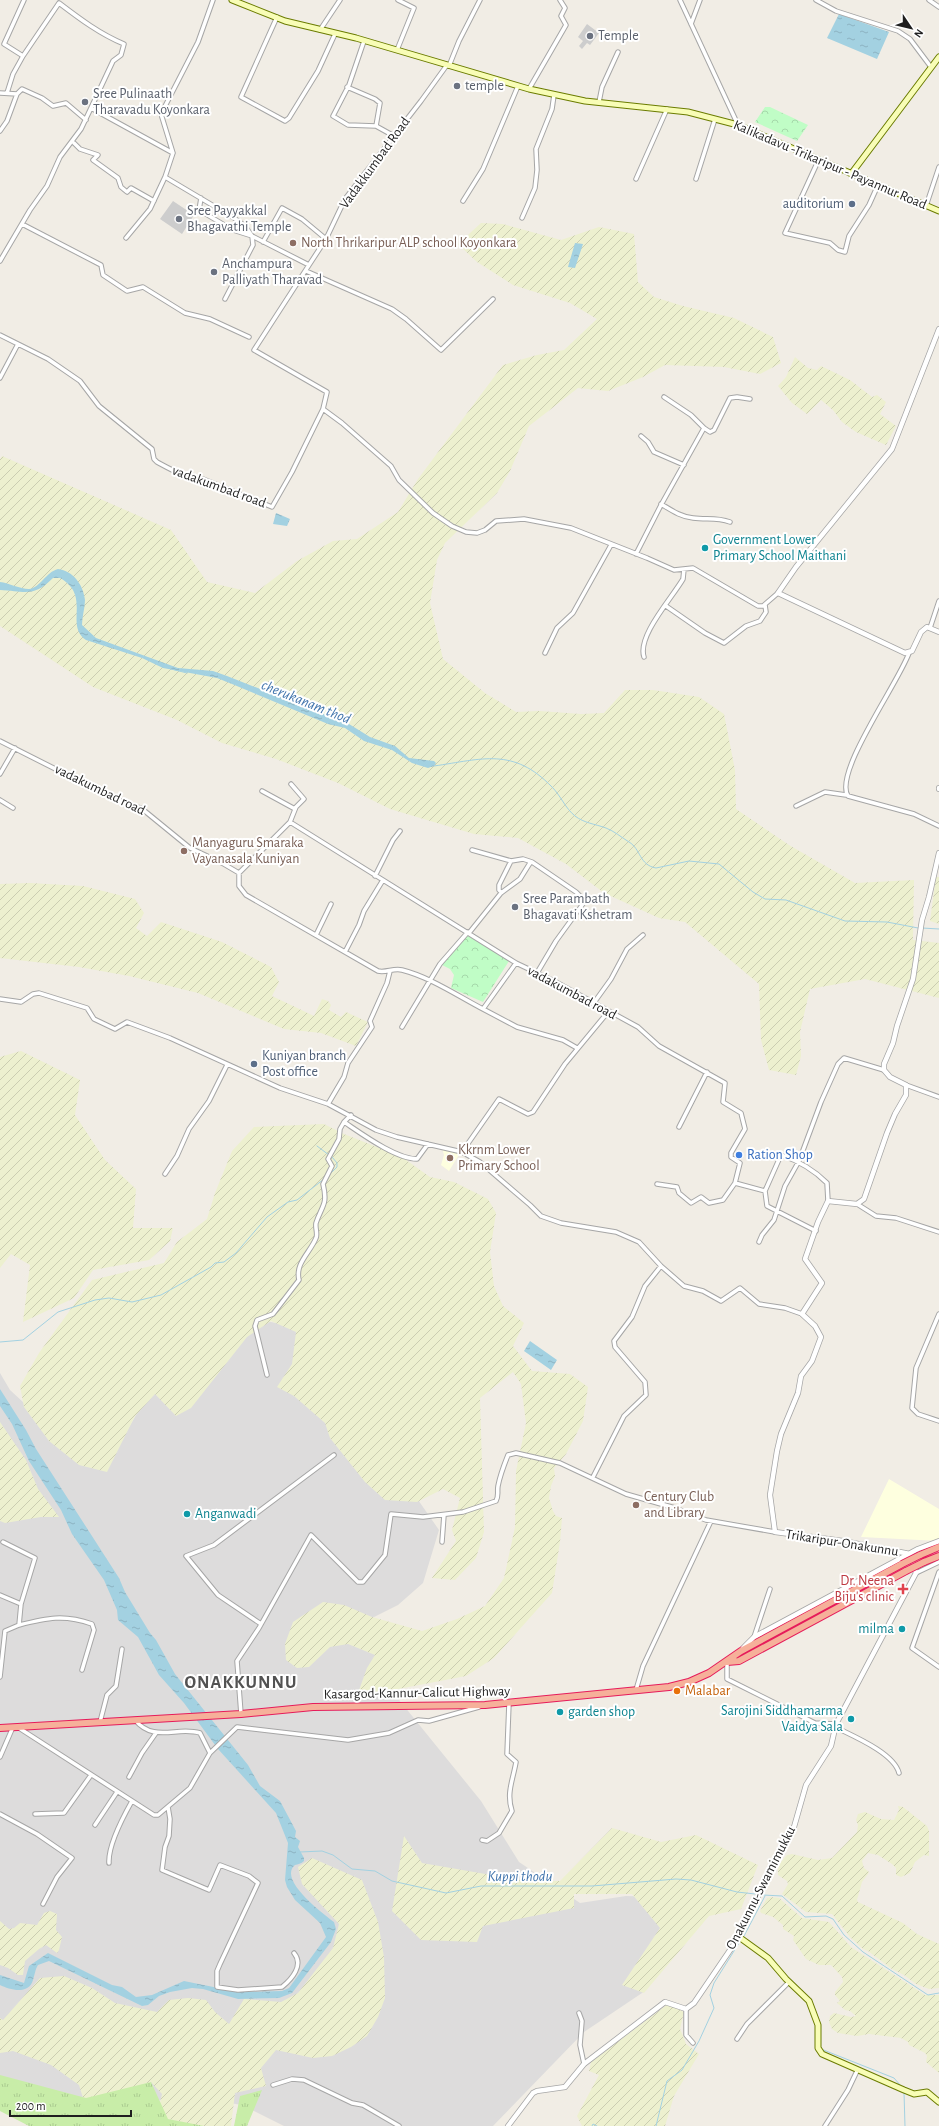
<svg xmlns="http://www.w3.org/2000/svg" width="939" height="2126" font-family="'Alegreya Sans',sans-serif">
	<defs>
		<pattern id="farmland-furrows" width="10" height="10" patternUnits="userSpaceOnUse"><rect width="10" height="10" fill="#edf0cf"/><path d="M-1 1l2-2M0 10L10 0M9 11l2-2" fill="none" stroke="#cbcdb1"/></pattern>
		<pattern id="grass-tufts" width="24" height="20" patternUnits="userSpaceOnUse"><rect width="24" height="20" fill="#c8eda8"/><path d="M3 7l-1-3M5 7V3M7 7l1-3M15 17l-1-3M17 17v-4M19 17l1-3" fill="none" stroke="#abcb90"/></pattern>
		<pattern id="park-crowns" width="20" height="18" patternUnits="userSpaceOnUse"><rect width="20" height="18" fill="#c0fdc6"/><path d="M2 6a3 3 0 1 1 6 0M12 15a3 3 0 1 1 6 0" fill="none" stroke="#a5d8aa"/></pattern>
		<pattern id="water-ripples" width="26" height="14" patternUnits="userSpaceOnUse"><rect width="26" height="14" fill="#a3d1e1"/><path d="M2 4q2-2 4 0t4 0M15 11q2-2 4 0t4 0" fill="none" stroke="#8cb3c1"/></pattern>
	</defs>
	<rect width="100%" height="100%" fill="#f1ede5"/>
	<!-- residential -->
	<path fill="#dddcdc" d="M261 1320 296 1327V1344L416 1497 439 1530 423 1583 398 1605 372 1618 387 1685 481 1801 519 1862 580 1903 626 1896 664 1897 682 1918 645 1991 584 2032 493 2126H284L242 2105 187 2096 87 2112 0 2078V1373L10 1390 63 1439 116 1450 140 1408 174 1361Z"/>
	<!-- education -->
	<path fill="#feffdf" d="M442 1148 460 1153 449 1171 441 1165 444 1155Z
		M889 1479 939 1509V1541L861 1537Z"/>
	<!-- religious -->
	<path fill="#cdcdcd" d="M587 24 599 33 590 45 587 43 582 49 579 46 583 41 578 37Z
		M173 201 194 215 182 234 160 219Z"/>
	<!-- farmland -->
	<path fill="url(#farmland-furrows)" d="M481 223 503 224 561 240 599 227 634 234 638 282 654 297 683 306 734 318 773 337 781 363 760 374 724 367 665 365 643 377 608 391 578 388 529 426 510 471 497 493 445 543 437 560 430 603 443 659 485 693 516 712 539 711 581 714 604 713 625 690H653L699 697 724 714 735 770 736 809 789 845 855 883 914 880 913 940 939 943V998L865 979 810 989 800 1032 801 1056 796 1075 769 1070 761 1040 759 984 685 922 659 918 604 893 566 864 518 838 474 834 390 809 338 783 276 759 222 743 177 720 93 687 0 626V459L2 456 171 530 207 582 255 593 297 561 333 541 357 539 398 512 418 479 503 365 537 355 564 350 597 319 570 303 513 285 477 262 458 244Z
		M795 357 808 368 817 370 821 366 850 380 872 397 877 395 886 402 880 414 896 426 886 445 856 432 842 422 833 410 821 400 807 414 792 403 778 386 786 377Z
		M936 877H939V924L930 921Z
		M30 883 83 886 135 899 144 913 136 928 147 936 161 922 222 942 271 967 279 982 272 996 314 1016 322 999 328 1001 331 1005 329 1010 341 1017 346 1012 368 1022 356 1046 321 1033 284 1029 198 993 129 976 79 967 0 958V884Z
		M21 1051 80 1080 75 1115 105 1160 136 1189 133 1228H173L170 1241 149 1260 93 1270 74 1298 23 1322 30 1265 11 1254 0 1268V1057Z
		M324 1124 344 1134 402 1157 430 1177 454 1182 488 1199 496 1213 490 1252 494 1286 503 1306 524 1323 513 1346 532 1371 570 1374 588 1387 583 1421 566 1454 554 1468 555 1476 551 1486 549 1498 553 1511 556 1516 562 1518 560 1542 552 1593 494 1658 466 1676 388 1691 358 1693 367 1668 375 1655 348 1644 330 1647 309 1667 297 1668 286 1660 285 1644 293 1622 323 1602 344 1605 372 1617 422 1631 457 1619 485 1606 504 1578 515 1527 516 1471 526 1423 521 1384 513 1372 480 1398 484 1532 476 1558 455 1580 432 1578 456 1541 452 1530 460 1498 443 1489 417 1502 385 1500 365 1482 330 1438 325 1423 294 1396 277 1387 292 1364 296 1332 271 1321 247 1337 191 1408 176 1416 155 1394 135 1416 107 1472 79 1465 49 1441 24 1407 20 1386 39 1353 92 1280 164 1263 177 1242 207 1219 215 1193 232 1151 254 1127Z
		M0 1422 26 1460 38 1489 59 1517H41L5 1523 0 1521Z
		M898 1806 903 1807 927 1826 929 1831V1856L924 1855 915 1862 910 1873 901 1877 896 1875V1868L892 1864 878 1855 868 1853 862 1861 864 1868 869 1872 868 1874 862 1882 857 1900 858 1902 903 1923 917 1934 939 1944V1988L929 1989 916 1984 904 1975 892 1969 868 1951 863 1949 850 1937 832 1914 806 1912 782 1894 788 1884 787 1881 778 1875V1870L780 1863 787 1855 792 1854 818 1860 832 1858 857 1832 858 1825 856 1820 858 1814 865 1812 881 1819 894 1820 899 1810Z
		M612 1828 661 1842 696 1835 758 1865 741 1909 709 1916 644 1993 622 1985 660 1928 632 1894H574V1908L483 1926 477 1942 421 1940 392 1911 404 1836 422 1863 526 1881H560Z
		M312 1858 362 1880 378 1922 384 1957 385 1998 378 2017 367 2036 351 2047 332 2056 313 2058 276 2050 261 2068 266 2086 235 2093 231 2126H198L168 2119 158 2112 162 2094 151 2082 142 2093 119 2101 83 2098 79 2085 51 2065 13 2051 0 2053V2018L3 2020 40 1978 64 1976 92 1988 115 2003 157 2012 169 2000 188 1998 206 2000 215 2012 229 2024 244 1999 281 2002 298 1993 333 1948 339 1924 302 1884 298 1867Z
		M771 1897 779 1898 802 1918 829 1922 851 1947 925 1995H939V2073L926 2062 927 2056 925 2053 909 2045 908 2042 901 2038 869 2034 857 2036 838 2033 832 2029 829 2022 830 2016 834 2013 851 2017 856 2016 850 2011 845 2010 837 2003 840 2001 835 1995V1992L843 1982 842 1977 831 1965H819L806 1959 793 1940 794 1936 783 1929V1925L773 1917 761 1913 760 1911 767 1898Z
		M50 1911 57 1914 56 1930 62 1937 59 1950 57 1953 46 1945 39 1949 25 1961 23 1975H18L8 1968 0 1965V1921L9 1929 14 1928 20 1923 37 1925 44 1913Z
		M668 2004 684 2012 680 2029 683 2036 686 2044 699 2054 674 2096 665 2126H582L577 2116 599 2075 589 2071 591 2062Z"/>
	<!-- grass -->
	<path fill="url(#grass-tufts)" d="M0 2075 86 2098 151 2082 168 2119 204 2126H29L0 2111Z
		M262 2090 247 2126H234L240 2096Z"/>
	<!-- park -->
	<path fill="url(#park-crowns)" d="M765 107H770L808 125 797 141 755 122Z
		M467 935 509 961 483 1002 451 988 454 975 450 969 442 965Z"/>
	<!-- water -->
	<path fill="url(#water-ripples)" d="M839 14 889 32 877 59 827 38Z
		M575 243 583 244 575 268 568 267Z
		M276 513 290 519 287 526 273 524Z
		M58 569C73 571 83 584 85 600 85 608 82 616 82 625L96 638 178 668 213 671 227 676 349 724 370 737 395 746 409 758 434 761 436 763 434 766 428 768 412 763 392 750 364 741 345 728 328 724 232 684 217 678 163 668 142 658 86 640C64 625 92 596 60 578H53C33 598 25 591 0 590V582C9 583 20 589 29 589 40 588 46 572 58 569Z
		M530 1341 557 1360 551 1370 524 1351Z
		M0 1389 26 1430 36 1449 119 1578 125 1592 150 1633 156 1640 175 1674 248 1765 260 1786 280 1801 296 1831 295 1837 300 1841 298 1847 304 1858V1861C301 1864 298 1864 295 1865 277 1880 325 1915 334 1922L336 1929 331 1942 292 1993 279 1998 238 1999 203 1989 192 1988 170 1992 159 1996 148 2005 142 2006 49 1961 38 1965C35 1970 35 1974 33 1980 29 1995 10 1990 0 1985V1975L24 1983 29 1966 48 1953 112 1985 122 1987 136 1997 152 1995 184 1981 238 1992 282 1991 289 1988 326 1937 320 1923 295 1900 287 1887 285 1880 288 1843 276 1813 218 1749 184 1703 159 1675 138 1637 118 1620 117 1610 104 1580 72 1534 61 1510 29 1461 12 1424 0 1406Z"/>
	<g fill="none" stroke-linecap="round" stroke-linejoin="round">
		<!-- stream -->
		<path stroke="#a3d1e1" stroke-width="1" d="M171 669 187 673
			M434 766C483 759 513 747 552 787 561 796 565 808 575 816 584 823 595 824 606 828 614 831 621 837 629 842 641 849 639 865 656 868L689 861 719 864 753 892 765 899 786 900 845 921 887 922 918 928
			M922 928 939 929
			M317 1146 329 1155
			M331 1173 337 1167V1163L332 1157
			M0 1342 23 1340 58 1312 95 1300 109 1298 132 1302 161 1295 211 1267 215 1263 224 1262 236 1253 267 1217 288 1202 297 1200 324 1179
			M300 1852 322 1851 333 1855 352 1869 375 1871 392 1881 446 1893 481 1886H592L676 1879 691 1880 737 1892 755 1894
			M763 1895 782 1896 805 1917 826 1916 833 1919 844 1935 863 1952 928 1995 939 1993
			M744 1936 765 1896
			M821 2049 894 2078 901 2086
			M904 2092 905 2126
			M592 2126 593 2124 597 2126
			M656 2126 667 2081 682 2070 699 2041 714 2008 710 1995 714 1983 739 1943"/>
		<defs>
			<path id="minor" d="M24 0 4 44 23 56 59 3C80 19 100 34 124 44L121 55 113 61 91 108 173 153 165 177 234 218 245 226 252 236 309 265 326 239 345 199 421 101 447 65
				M680 0 738 125
				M816 0 836 11 898 31 910 39 931 67
				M929 0 939 7
				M277 17 241 97 285 121 289 118 318 71 335 34
				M691 24 700 0
				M320 30 340 0
				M364 41 349 85 333 116 348 125 376 126
				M397 50 414 8 398 0
				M449 66 459 41 480 0
				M347 87 375 99 380 103 376 126 394 136
				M529 89 566 25 561 16 565 8 560 0
				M0 93 17 94 7 121 0 131
				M7 93 13 74 23 56
				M17 94 22 89 42 98 53 106 66 103 86 120
				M599 102 602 87 618 52
				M74 143 80 149 98 155 93 160 118 178 121 187 127 192 131 188 154 201
				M173 153 161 114 198 42 213 0
				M819 159 785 233 830 243 838 250 845 252 849 236 869 205 878 185
				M636 179 667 109
				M696 179 715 119
				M201 198 199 210 233 230 252 236 253 245 225 299
				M463 201 483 169 518 86
				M926 206 939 167
				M522 218 535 188 537 170 536 149 552 109 554 95
				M22 224 101 265 103 275 127 291 143 287 185 313 210 319 249 337
				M126 238 150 209 165 177
				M263 242 282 208 302 219 326 239
				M0 261 30 210 47 186 60 157 81 129 91 108
				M306 271 392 309 406 319 441 350 493 299
				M0 335 48 359 80 381 99 406 152 449 154 459 157 462C170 469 187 479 203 479L272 507 292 472 323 409 327 392 254 350 309 265
				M0 378 18 344
				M323 409 342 423 391 466 399 480 433 513 452 526 466 532 477 533 485 530 496 521 524 519 571 528 647 558 674 570 693 568 758 606H763L778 593
				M704 428 710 432 714 430 730 398 737 397 750 399
				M641 436 648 442 654 452 684 465
				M661 504C671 510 681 517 693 518 706 520 716 517 730 522
				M636 554 661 505 704 428 691 415 664 397
				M666 606 705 633 724 643 746 626 760 621 766 612 765 605
				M930 628 939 601
				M545 653 557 628 573 613 611 545
				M909 653C899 682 833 773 848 796L914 814 939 826
				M644 657C637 636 672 598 683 579L684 569
				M0 741 97 790 125 803 141 808 190 848 222 863 239 873V886L246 895 378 971C386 973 393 968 402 970 430 977 458 996 483 1009L516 963 554 981 638 1027 659 1046 725 1083 723 1102 741 1113 745 1129 731 1153V1157L740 1163 735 1183 765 1191 767 1206 816 1231
				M0 774 15 748
				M262 791 295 809
				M0 800 13 808
				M796 806 825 792 846 795
				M290 822 296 807 304 799 291 784
				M472 850 511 861
				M239 873 290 822 516 963
				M375 876 393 840 400 831
				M501 892 499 890V885L511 861 523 859 532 862
				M469 933 501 893 520 879 530 863 532 862 576 892 585 901 556 941 537 973
				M316 935 331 904
				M345 952 359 925 364 911 383 880
				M0 999 21 1002 33 994 39 993 87 1008 94 1019 115 1029 127 1022 170 1038 280 1088 328 1104 376 1130 397 1137 462 1152 480 1162 530 1205 541 1216 561 1223 616 1232 639 1242 661 1266 684 1286 703 1291 721 1301 740 1288 759 1304 785 1308 802 1314
				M593 1004 611 979 627 949 643 935
				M483 1009 517 1027 563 1040 577 1048
				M402 1027 440 964 468 932
				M906 1085 939 1097
				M328 1104 344 1077 348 1063 372 1027 370 1021 387 983 390 971
				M351 1115 344 1122C362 1134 396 1159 417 1159L428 1144
				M679 1127 707 1072
				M462 1152 499 1099 528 1114 533 1112 565 1064 608 1012
				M165 1174 177 1156 189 1129 209 1101 227 1065
				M657 1184 677 1187 679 1193 691 1203 701 1197 709 1203 723 1200 735 1183
				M765 1191 781 1155C799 1161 813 1169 827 1183L828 1201
				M857 1204 876 1216 896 1218 939 1232
				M759 1242 762 1235 774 1220 785 1186 799 1161 821 1102 838 1064 844 1058 884 1070
				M939 1314 916 1368 912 1408 918 1414 939 1421
				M267 1375 255 1326 257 1320 273 1314 299 1280C295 1263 310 1253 316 1238 318 1234 315 1228 316 1223 322 1205 328 1205 323 1184L332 1166 328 1159 339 1139 340 1129 344 1122
				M593 1477 624 1416 646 1395 645 1382 615 1347 614 1341 632 1317 645 1286 661 1266
				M3 1542 35 1558 21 1604
				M442 1542 444 1515
				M939 1572 912 1648 939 1667
				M916 1573 939 1562
				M0 1595 21 1604 19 1625 5 1631 0 1677
				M261 1624 218 1595 186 1556 214 1545 334 1455
				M19 1625C47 1618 64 1614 92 1624L94 1630 82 1670
				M754 1637 770 1589
				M727 1662V1679L815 1723 836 1724
				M636 1690 643 1666 711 1521
				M241 1714 237 1661 259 1628 311 1535 358 1582H363L385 1555 391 1514 423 1517 463 1512 496 1501C499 1496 497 1492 498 1486 500 1475 504 1465 508 1455L516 1453 560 1463 626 1494 675 1508 706 1520 775 1532
				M135 1720C154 1743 177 1726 200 1733L210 1753
				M100 1722 107 1695 116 1686 122 1649
				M835 1727C853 1736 894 1753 899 1773
				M19 1728 154 1815H158L190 1788 210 1753 237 1727 348 1740 389 1733 418 1720 429 1721 479 1707
				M0 1757 13 1727
				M129 1777 142 1753 156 1733
				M168 1807 170 1819 169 1836 165 1847 162 1870 209 1890 220 1865 249 1876 258 1883 220 1964 217 1971V1987L238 1990 282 1987C292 1979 304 1965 294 1953
				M0 1814 37 1834 72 1858 57 1877 43 1904
				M35 1814 64 1813 91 1775
				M95 1825 117 1792
				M482 1840 487 1841 499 1833 512 1811C506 1793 513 1780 516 1762L507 1754 509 1703
				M109 1863C108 1846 123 1817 132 1801
				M686 2009V2035L693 2043
				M579 2013 582 2021 580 2045 584 2064
				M737 2039 747 2024 789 1982
				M273 2085 292 2079 304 2080 352 2103 363 2105 399 2126
				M825 2126 848 2090 857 2071"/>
			<path id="tertiary" d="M939 329 892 449 796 567 778 593 905 653 912 651 921 632 927 627 939 632
				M939 788V789
				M743 1648 754 1637 918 1549 939 1541
				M508 2126 533 2093 537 2091 565 2087 584 2064 665 2002 686 2009 694 2003 739 1937 787 1834 794 1827 806 1785 831 1746 836 1724 916 1573 910 1554 843 1541 775 1532 770 1495 777 1451 781 1434 798 1393 801 1376 812 1361 821 1337 815 1326 802 1314 822 1283 805 1259 818 1222 828 1201 857 1204 864 1199 887 1133 895 1114 906 1095V1085L890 1077 884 1070V1064L893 1043 897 1026 913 979 922 920 929 897 939 853"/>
			<path id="secondary" d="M232 0 285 21 356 38 529 89 585 101 688 112 738 125 939 211
				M851 174 939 57
				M739 1937 768 1958 786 1979 809 2001 818 2025V2048L822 2054 904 2090 914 2094 927 2092 939 2102"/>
			<path id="trunk" d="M920 1555 939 1547
				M924 1562 939 1556
				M727 1662 739 1661 906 1571
				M0 1728 241 1714 313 1707 485 1705 669 1687 689 1682 709 1673 741 1651 902 1564"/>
		</defs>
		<!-- minor casing -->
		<use href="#minor" stroke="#a6a6a6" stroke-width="5.5"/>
		<!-- tertiary casing -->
		<use href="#tertiary" stroke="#a6a6a6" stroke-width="6"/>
		<!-- secondary casing -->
		<use href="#secondary" stroke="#6b7c00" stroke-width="7"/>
		<!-- trunk casing -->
		<use href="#trunk" stroke="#e61b5a" stroke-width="8"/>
		<!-- minor -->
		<use href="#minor" stroke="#fff" stroke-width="3.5"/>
		<!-- tertiary -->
		<use href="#tertiary" stroke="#fff" stroke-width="4.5"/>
		<!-- secondary -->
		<use href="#secondary" stroke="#f8fdb6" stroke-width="5"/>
		<!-- trunk -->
		<use href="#trunk" stroke="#f6b09a" stroke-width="6"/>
		<defs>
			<path id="trunk-bridge" d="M902 1564 920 1555
				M906 1571 924 1562"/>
		</defs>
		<!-- trunk-bridge casing -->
		<use href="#trunk-bridge" stroke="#e61b5a" stroke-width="8" stroke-linecap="butt"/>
		<!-- trunk-bridge -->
		<use href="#trunk-bridge" stroke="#f6b09a" stroke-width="6"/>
	</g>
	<!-- markers -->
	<g fill="#6b7280" stroke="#fff" stroke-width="1.5">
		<circle cx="590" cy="36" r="4"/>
		<circle cx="457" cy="86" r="4"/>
		<circle cx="85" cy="102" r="4"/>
		<circle cx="179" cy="219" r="4"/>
		<circle cx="214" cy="272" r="4"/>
		<circle cx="515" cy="907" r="4"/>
	</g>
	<g fill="#5c6f8a" stroke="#fff" stroke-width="1.5">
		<circle cx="852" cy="204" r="4"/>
		<circle cx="254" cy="1064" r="4"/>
	</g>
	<g fill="#8d6e63" stroke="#fff" stroke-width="1.5">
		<circle cx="293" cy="243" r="4"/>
		<circle cx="184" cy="851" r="4"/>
		<circle cx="450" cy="1158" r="4"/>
		<circle cx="636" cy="1505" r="4"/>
	</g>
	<g fill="#0f9aa8" stroke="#fff" stroke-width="1.5">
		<circle cx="705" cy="548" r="4"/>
		<circle cx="187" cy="1514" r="4"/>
		<circle cx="902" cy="1629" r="4"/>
		<circle cx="560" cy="1712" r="4"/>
		<circle cx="851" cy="1719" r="4"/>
	</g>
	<circle fill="#3f7fe0" stroke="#fff" stroke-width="1.5" cx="739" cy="1155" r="4"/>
	<path fill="#e0444e" stroke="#fff" stroke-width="1.5" d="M901 1583h4v4h4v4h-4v4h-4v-4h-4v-4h4z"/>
	<circle fill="#e8710a" stroke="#fff" stroke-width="1.5" cx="677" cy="1691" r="4"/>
	<g text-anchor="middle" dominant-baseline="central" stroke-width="4" stroke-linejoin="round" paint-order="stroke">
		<!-- worship labels -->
		<g font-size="14" fill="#5b616d" stroke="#fff" text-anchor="start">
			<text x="598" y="36">Temple</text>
			<text x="465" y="86">temple</text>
			<text x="93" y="94">Sree Pulinaath<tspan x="93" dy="16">Tharavadu Koyonkara</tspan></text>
			<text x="187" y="211">Sree Payyakkal<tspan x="187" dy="16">Bhagavathi Temple</tspan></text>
			<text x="222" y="264">Anchampura<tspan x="222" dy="16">Palliyath Tharavad</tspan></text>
			<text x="523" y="899">Sree Parambath<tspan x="523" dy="16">Bhagavati Kshetram</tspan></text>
		</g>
		<!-- street labels -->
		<g font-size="14" fill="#1f1f1f" stroke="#fff">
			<text transform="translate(375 163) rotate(-54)">Vadakkumbad Road</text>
			<text transform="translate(830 165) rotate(23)">Kalikadavu -Trikaripur - Payannur Road</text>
			<text transform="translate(219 487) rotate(20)">vadakumbad road</text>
			<text transform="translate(100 790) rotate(26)">vadakumbad road</text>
			<text transform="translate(572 993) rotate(28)">vadakumbad road</text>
			<text transform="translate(842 1543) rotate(9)">Trikaripur-Onakunnu</text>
			<text transform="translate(417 1693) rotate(-1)">Kasargod-Kannur-Calicut Highway</text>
			<text transform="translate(761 1888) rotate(-63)">Onakunnu-Swamimukku</text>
		</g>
		<!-- service labels -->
		<g font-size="14" fill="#4e5e75" stroke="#fff" text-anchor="end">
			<text x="844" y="204">auditorium</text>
			<text x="262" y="1056" text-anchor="start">Kuniyan branch<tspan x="262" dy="16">Post office</tspan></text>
		</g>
		<!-- education labels -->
		<g font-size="14" fill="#785e54" stroke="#fff" text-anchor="start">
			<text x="301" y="243">North Thrikaripur ALP school Koyonkara</text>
			<text x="192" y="843">Manyaguru Smaraka<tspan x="192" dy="16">Vayanasala Kuniyan</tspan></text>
			<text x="458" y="1150">Kkrnm Lower<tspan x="458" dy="16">Primary School</tspan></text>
			<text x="644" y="1497">Century Club<tspan x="644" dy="16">and Library</tspan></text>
		</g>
		<!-- culture labels -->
		<g font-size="14" fill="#0d838f" stroke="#fff" text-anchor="start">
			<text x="713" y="540">Government Lower<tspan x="713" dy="16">Primary School Maithani</tspan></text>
			<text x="195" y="1514">Anganwadi</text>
			<text x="894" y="1629" text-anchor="end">milma</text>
			<text x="843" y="1711" text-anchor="end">Sarojini Siddhamarma<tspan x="843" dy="16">Vaidya Sala</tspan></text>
			<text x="568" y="1712">garden shop</text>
		</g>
		<!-- shop labels -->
		<g font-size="14" fill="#366cbe" stroke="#fff" text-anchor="start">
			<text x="747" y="1155">Ration Shop</text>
		</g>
		<!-- health labels -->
		<g font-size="14" fill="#be3a42" stroke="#fff" text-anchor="end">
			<text x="894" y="1581">Dr. Neena<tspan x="894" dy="16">Biju's clinic</tspan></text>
		</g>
		<!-- food labels -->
		<g font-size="14" fill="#c56008" stroke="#fff" text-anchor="start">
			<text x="685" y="1691">Malabar</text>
		</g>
		<!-- water labels -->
		<g font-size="15" font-style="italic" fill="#4275ad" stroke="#fff">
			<text transform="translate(306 702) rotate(22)">cherukanam thod</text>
			<text x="520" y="1876">Kuppi thodu</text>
		</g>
		<!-- district labels -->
		<g font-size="18" font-weight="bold" letter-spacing="1" fill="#525252" stroke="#fff">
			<text x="241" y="1683">ONAKKUNNU</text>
		</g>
	</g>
	<!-- north arrow -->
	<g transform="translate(911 28) rotate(125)" stroke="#ffffff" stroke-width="3" paint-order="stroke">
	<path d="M0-3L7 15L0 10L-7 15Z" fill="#1f1f1f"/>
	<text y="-6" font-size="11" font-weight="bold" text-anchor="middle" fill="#1f1f1f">N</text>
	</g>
	<!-- scale -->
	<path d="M10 2110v6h121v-6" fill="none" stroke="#1f1f1f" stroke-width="2"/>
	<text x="16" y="2110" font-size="12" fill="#1f1f1f" stroke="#ffffff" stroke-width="3" paint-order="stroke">200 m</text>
</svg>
